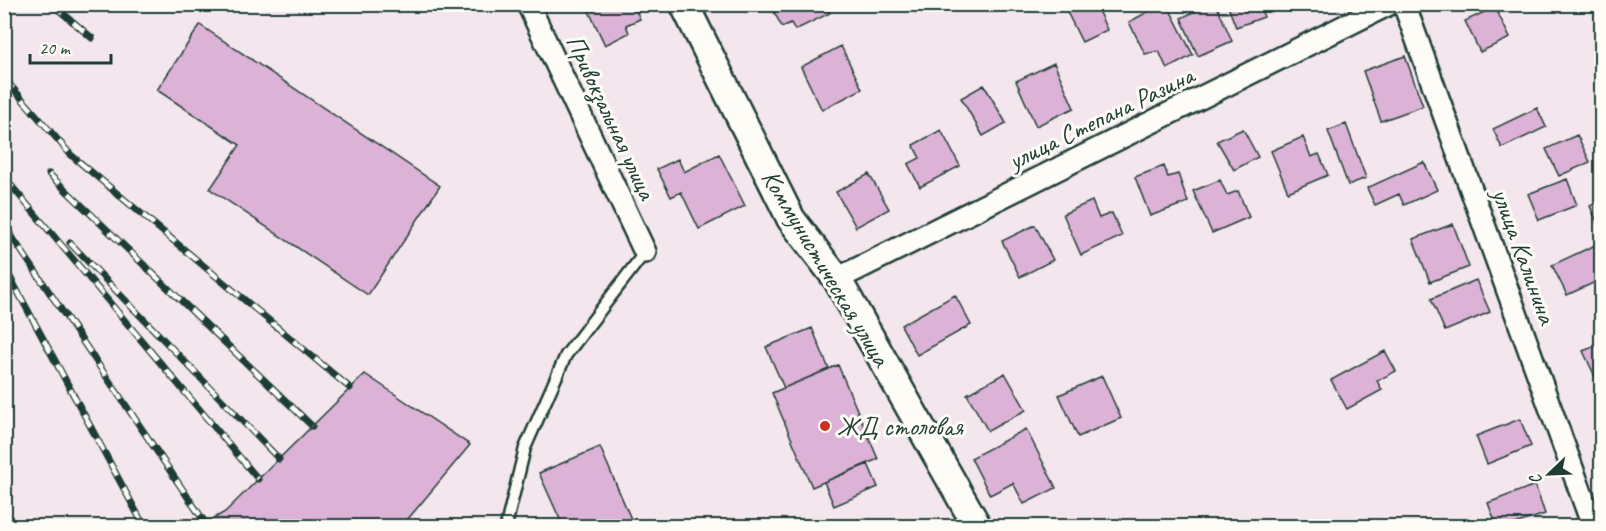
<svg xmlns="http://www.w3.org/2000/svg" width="1606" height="531" font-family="Caveat,sans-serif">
	<rect width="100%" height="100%" fill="#f3e6ed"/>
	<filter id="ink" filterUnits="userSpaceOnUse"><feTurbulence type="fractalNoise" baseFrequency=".0167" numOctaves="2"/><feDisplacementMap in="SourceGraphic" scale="12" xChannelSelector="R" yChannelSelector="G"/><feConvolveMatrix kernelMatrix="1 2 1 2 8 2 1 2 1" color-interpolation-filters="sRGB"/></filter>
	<g filter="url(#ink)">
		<!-- building -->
		<path fill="#dcb2d7" stroke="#1f3d34" stroke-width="1.5" d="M592 4H633L640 19 626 25 629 33 605 45 587 7Z
			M770 4H826L830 13 795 30 791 23 782 27Z
			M1072 4H1095L1107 30 1082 42 1065 8Z
			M1162 4H1167L1193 55 1167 69 1159 51 1145 54 1129 22Z
			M1210 4H1216L1232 41 1198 56 1181 18Z
			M1227 4H1259L1264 17 1236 27Z
			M1495 7 1510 38 1480 52 1465 21Z
			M200 25 440 186 368 295 210 189 240 145 157 90Z
			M841 46 862 89 822 110 801 67Z
			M1405 56 1423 106 1381 121 1363 71Z
			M1054 63 1074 108 1036 126 1016 81Z
			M984 85 1006 123 983 136 961 98Z
			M1537 108 1546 127 1502 148 1493 129Z
			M1346 124 1366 178 1348 185 1328 131Z
			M1243 129 1258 157 1234 170 1217 141Z
			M941 130 960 166 920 187 908 164 920 158 913 145Z
			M1577 135 1590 162 1559 176 1546 149Z
			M1303 137 1311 157 1319 154 1328 175 1288 192 1271 151Z
			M719 154 745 206 699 229 681 192 671 197 657 169 678 159 684 172Z
			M1424 162 1437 190 1404 205 1399 194 1375 205 1367 188Z
			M1164 166 1168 177 1178 174 1188 202 1150 216 1135 177Z
			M869 174 889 209 856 227 836 192Z
			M1567 179 1577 205 1539 220 1528 194Z
			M1220 180 1227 195 1238 191 1249 217 1212 233 1193 191Z
			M1602 200V230L1601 231 1590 206Z
			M1092 201 1099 218 1112 213 1122 236 1081 255 1063 214Z
			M1453 224 1469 267 1430 282 1413 239Z
			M1035 225 1053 260 1020 277 1002 241Z
			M1602 242V279L1567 295 1552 265Z
			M1476 280 1490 312 1445 331 1431 299Z
			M955 295 971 325 917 355 901 325Z
			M812 328 829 369 784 388 766 347Z
			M1602 343V387H1600L1583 351Z
			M1385 351 1396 371 1377 381 1382 390 1347 409 1331 380Z
			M838 365 878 459 812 487 772 393Z
			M1005 373 1026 410 988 431 967 394Z
			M365 374 470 445 402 526H201L225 512Z
			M1102 376 1121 418 1078 437 1059 395Z
			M1520 419 1531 446 1487 464 1476 436Z
			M1026 429 1056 488 1024 504 1013 483 990 495 971 458Z
			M600 447 634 526H563L539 473Z
			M868 464 878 487 834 506 824 482Z
			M1535 485 1545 514 1509 526H1497L1488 503Z"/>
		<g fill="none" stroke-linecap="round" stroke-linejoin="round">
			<defs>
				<path id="service" d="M506 526 525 448 566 355 645 252"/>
				<path id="minor" d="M528 4 645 252
					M1404 4 1593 526
					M837 279 1389 4"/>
				<path id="tertiary" d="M684 4 791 219 837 279 977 526"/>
			</defs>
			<!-- service casing -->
			<use href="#service" stroke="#1f3d34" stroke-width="15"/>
			<!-- minor casing -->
			<use href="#minor" stroke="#1f3d34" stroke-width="26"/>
			<!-- tertiary casing -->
			<use href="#tertiary" stroke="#1f3d34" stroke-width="32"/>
			<!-- service -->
			<use href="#service" stroke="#fdfcf7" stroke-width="10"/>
			<!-- minor -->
			<use href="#minor" stroke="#fdfcf7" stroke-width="21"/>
			<!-- tertiary -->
			<use href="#tertiary" stroke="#fdfcf7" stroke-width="27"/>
			<defs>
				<path id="rail" d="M52 4 92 38
					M4 78 71 155 350 388
					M49 174 312 426
					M4 177 258 479
					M4 225 206 524
					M70 243 279 459
					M4 266 144 526
					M4 511 9 526"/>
			</defs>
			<!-- rail casing -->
			<use href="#rail" stroke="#1f3d34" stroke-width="7"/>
			<!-- rail -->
			<use href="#rail" stroke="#fdfcf7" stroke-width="4.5" stroke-dasharray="14" stroke-linecap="butt"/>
		</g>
	</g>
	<!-- markers -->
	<circle fill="#c8321e" stroke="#fdfcf7" stroke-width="2" cx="825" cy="426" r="6"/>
	<g text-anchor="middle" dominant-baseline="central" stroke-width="6" stroke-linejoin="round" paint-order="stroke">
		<!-- street labels -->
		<g font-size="26" fill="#1f3d34" stroke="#fdfcf7">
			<text transform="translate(611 117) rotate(65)">Привокзальная улица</text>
			<text transform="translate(1101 118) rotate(-26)">улица Степана Разина</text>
			<text transform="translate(1524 256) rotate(70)">улица Калинина</text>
			<text transform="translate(826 268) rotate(59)">Коммунистическая улица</text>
		</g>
		<!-- poi labels -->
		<g font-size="26" fill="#1f3d34" stroke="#fdfcf7" text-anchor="start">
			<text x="837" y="426">ЖД столовая</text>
		</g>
	</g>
	<!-- margin -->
	<rect width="1606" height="531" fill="none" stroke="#fdfcf7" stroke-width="24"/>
	<rect x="12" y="12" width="1582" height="507" fill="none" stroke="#1f3d34" stroke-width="2" filter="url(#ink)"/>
	<!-- north arrow -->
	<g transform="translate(1549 474) rotate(247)" stroke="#fdfcf7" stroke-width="4.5" paint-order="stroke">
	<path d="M0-4.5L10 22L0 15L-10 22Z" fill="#1f3d34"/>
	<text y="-9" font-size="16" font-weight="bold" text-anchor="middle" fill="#1f3d34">С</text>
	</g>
	<!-- scale -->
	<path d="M30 54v9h81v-9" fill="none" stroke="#1f3d34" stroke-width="3"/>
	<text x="39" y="54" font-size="18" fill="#1f3d34" stroke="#fdfcf7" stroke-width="4.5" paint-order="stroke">20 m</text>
</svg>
